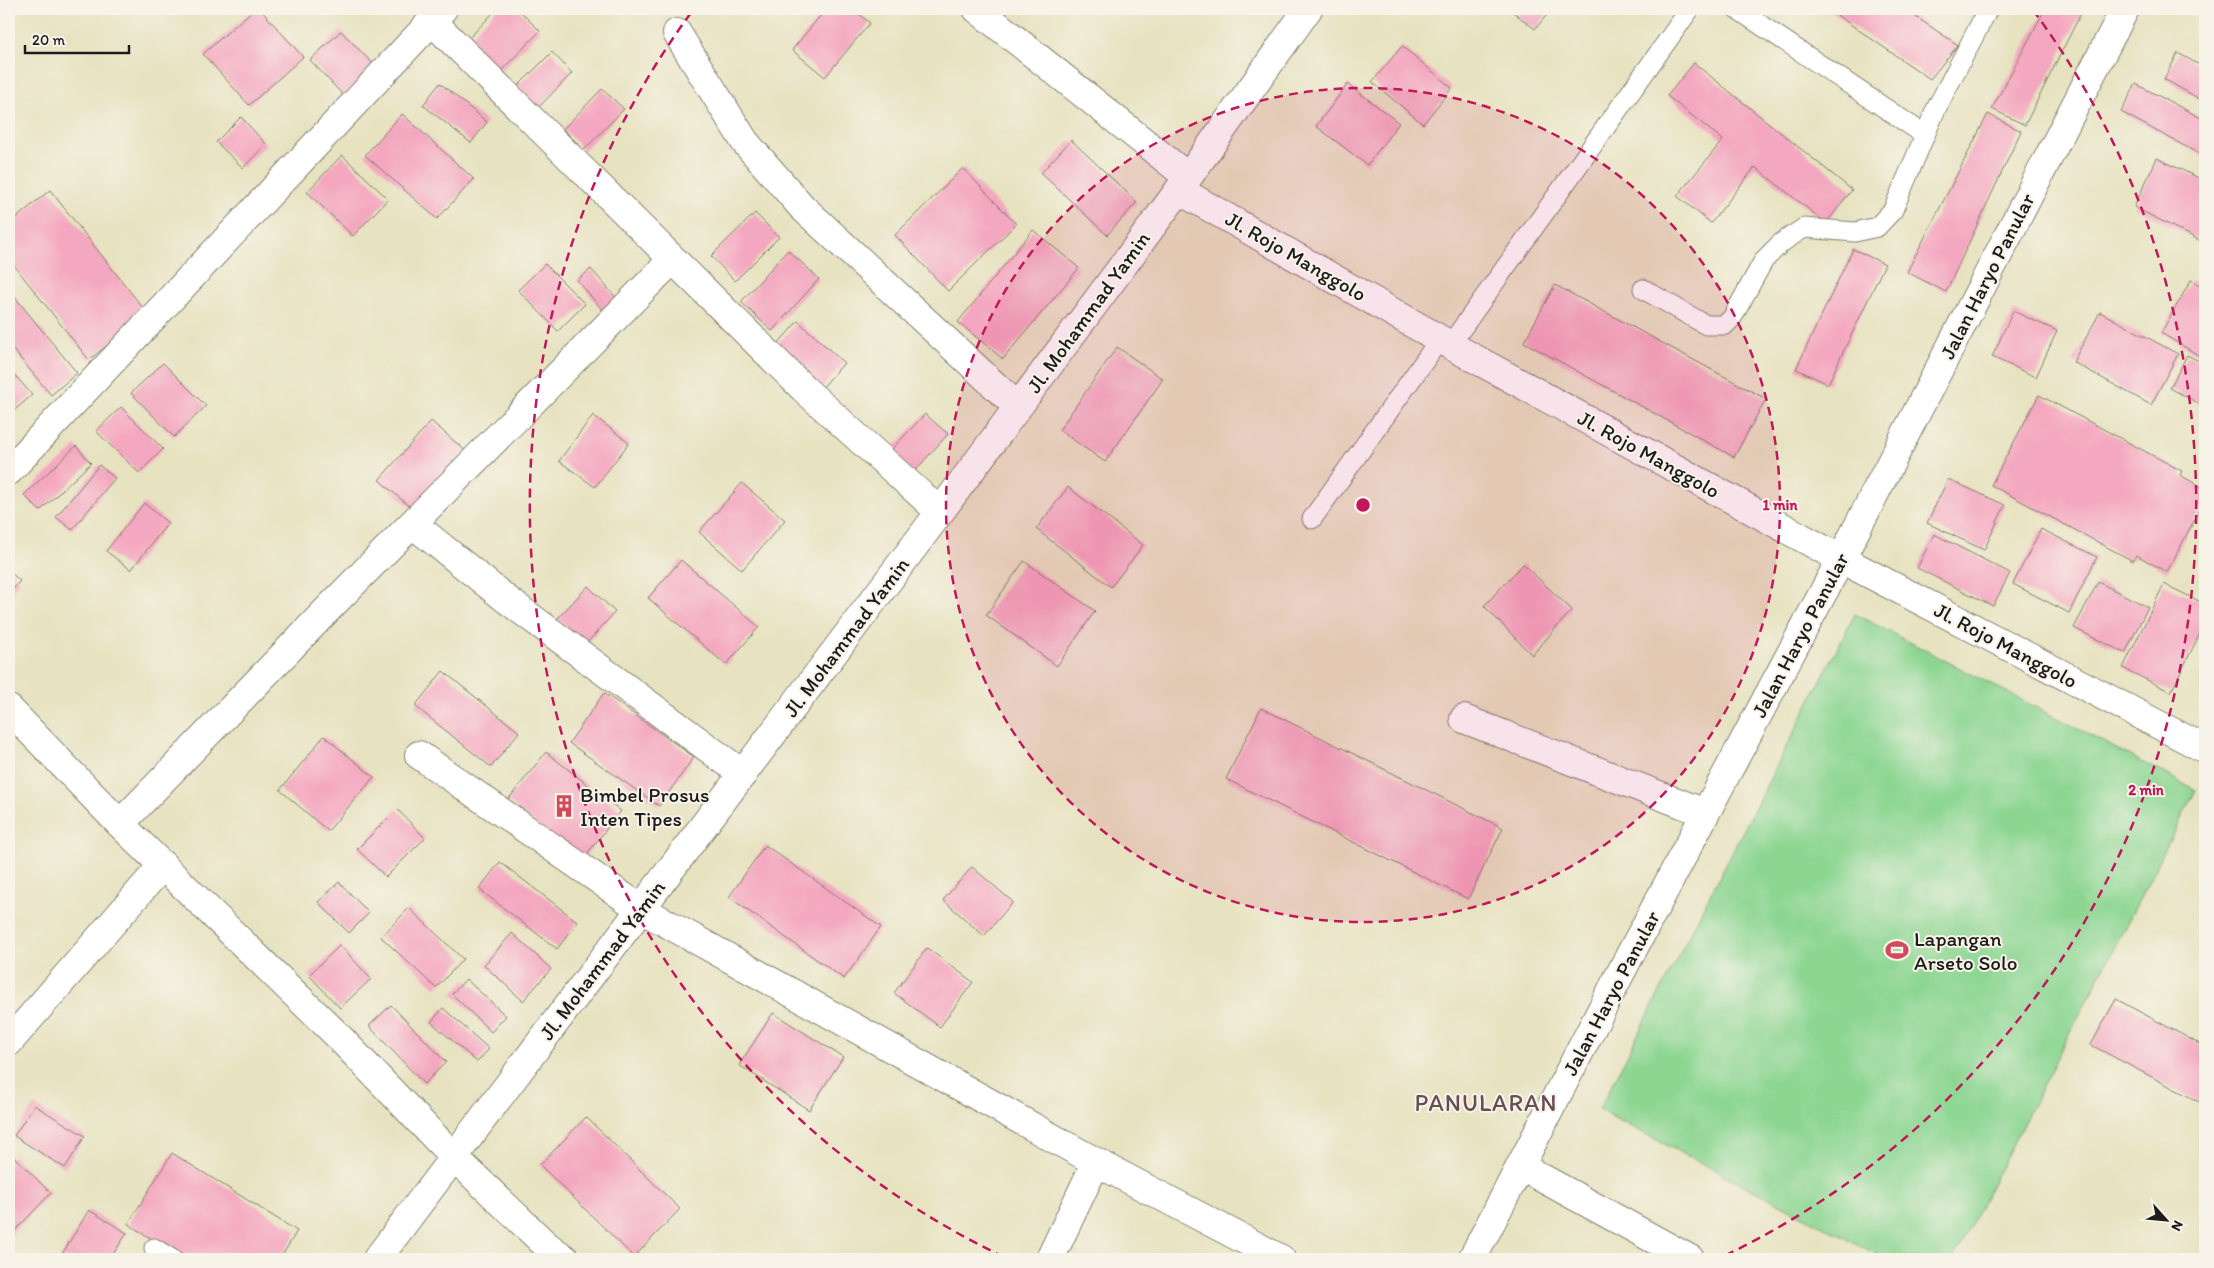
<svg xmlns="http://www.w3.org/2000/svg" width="2214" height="1268" font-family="Itim,sans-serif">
	<rect width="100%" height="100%" fill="#f7f3e8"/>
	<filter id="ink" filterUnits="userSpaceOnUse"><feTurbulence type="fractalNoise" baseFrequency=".02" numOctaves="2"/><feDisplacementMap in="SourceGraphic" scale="10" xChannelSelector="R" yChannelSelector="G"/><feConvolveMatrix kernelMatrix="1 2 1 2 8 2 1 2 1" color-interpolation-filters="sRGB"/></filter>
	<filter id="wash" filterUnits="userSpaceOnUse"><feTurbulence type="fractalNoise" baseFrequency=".0096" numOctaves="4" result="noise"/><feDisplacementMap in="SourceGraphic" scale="20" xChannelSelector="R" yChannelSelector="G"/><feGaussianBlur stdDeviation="1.12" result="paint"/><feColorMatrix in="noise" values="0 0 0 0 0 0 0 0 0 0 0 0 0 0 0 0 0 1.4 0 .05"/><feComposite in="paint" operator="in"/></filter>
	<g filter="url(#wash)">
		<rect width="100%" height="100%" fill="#e7e2c0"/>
		<!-- green -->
		<path fill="#8cd692" stroke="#547957" d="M1855 614 2196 790 1953 1259H1886L1599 1110Z"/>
		<g id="blocks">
			<!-- building -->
			<path fill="#f4a7c0" d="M254 9H260L303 57 249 105 203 54Z
				M497 9H518L540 31 501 71 468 39Z
				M826 9H853L870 23 825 77 792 50Z
				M1509 9H1552L1535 29Z
				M1828 9H1904L1958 45 1930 79Z
				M2045 9H2083L2025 125 1992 109Z
				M341 31 374 65 343 95 310 60Z
				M1402 46 1452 88 1423 124 1372 82Z
				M552 52 572 73 538 108 517 87Z
				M2178 53 2205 68V102L2164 79Z
				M1694 63 1852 190 1826 223 1755 167 1711 223 1677 196 1723 140 1667 96Z
				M440 83 487 122 471 143 423 105Z
				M1348 84 1399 123 1367 165 1316 126Z
				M2136 84 2205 120V157L2121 112Z
				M602 89 624 109 584 150 563 129Z
				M402 114 474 179 437 219 365 155Z
				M1988 114 2021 131 1946 292 1907 272Z
				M241 117 266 144 243 168 216 142Z
				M1071 140 1137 202 1107 235 1041 173Z
				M342 155 388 199 353 236 307 192Z
				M2157 158 2205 181V243L2134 207Z
				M963 168 1016 224 948 291 895 235Z
				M50 190 147 313 89 360 9 259V224Z
				M755 213 779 237 735 281 711 256Z
				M1033 230 1079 268 1003 359 958 322Z
				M1853 249 1885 264 1828 384 1796 369Z
				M788 250 819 279 772 331 741 302Z
				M545 264 585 304 558 331 518 290Z
				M591 269 619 301 605 313 577 280Z
				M2191 280 2205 288V359L2161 333Z
				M1555 285 1766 399 1734 457 1524 342Z
				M9 290 77 373 51 395 9 345Z
				M2013 311 2057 331 2036 377 1992 357Z
				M2100 312 2178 354 2151 405 2073 362Z
				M798 321 844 363 821 389 775 347Z
				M1117 347 1163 379 1105 462 1059 430Z
				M2187 355 2205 364V407L2170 388Z
				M163 363 206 406 174 437 131 393Z
				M9 368 32 395 9 415Z
				M2039 395 2182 471 2180 475 2205 489V500L2167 572 2136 555 2133 561 1991 485Z
				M121 407 163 449 139 473 96 431Z
				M925 414 948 434 912 474 889 452Z
				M593 415 629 443 595 487 559 461Z
				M431 421 468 453 416 512 379 480Z
				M76 446 91 463 40 511 24 495Z
				M99 465 115 478 72 530 56 517Z
				M1948 479 2005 505 1984 550 1927 523Z
				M742 483 785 520 742 570 699 532Z
				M1068 487 1143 545 1111 587 1036 529Z
				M144 503 168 523 131 570 106 551Z
				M2041 529 2097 557 2069 613 2013 584Z
				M1934 534 2010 573 1993 606 1917 568Z
				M681 560 759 627 726 665 648 598Z
				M1024 561 1095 611 1057 666 986 615Z
				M1523 564 1572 610 1532 655 1484 606Z
				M9 571 20 581 9 594Z
				M2098 582 2148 607 2125 653 2074 628Z
				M2164 584 2205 604V623L2171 692 2123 668Z
				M588 586 615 612 585 645 557 619Z
				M443 671 519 732 491 767 415 706Z
				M604 693 694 757 659 806 569 743Z
				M1261 708 1503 828 1468 899 1226 779Z
				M324 736 374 777 328 831 280 790Z
				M546 752 621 811 582 860 507 801Z
				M397 809 425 838 386 877 357 849Z
				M765 845 881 927 844 979 729 897Z
				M500 862 578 922 557 949 479 889Z
				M972 867 1013 902 984 936 943 900Z
				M339 882 369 913 349 933 318 902Z
				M409 908 463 959 436 988 381 937Z
				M512 933 551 969 523 1001 484 965Z
				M340 945 371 979 340 1008 309 975Z
				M927 948 973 982 940 1027 894 993Z
				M466 979 506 1016 491 1032 452 994Z
				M2116 999 2205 1047V1105L2091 1045Z
				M391 1005 446 1062 424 1084 369 1026Z
				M443 1008 489 1049 477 1062 431 1022Z
				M773 1013 843 1057 809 1110 739 1065Z
				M34 1105 85 1136 65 1168 14 1136Z
				M586 1117 680 1209 634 1257 540 1165Z
				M172 1153 297 1231 280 1259H184L128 1224Z
				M13 1156 51 1193 9 1237V1160Z
				M89 1210 127 1233 110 1259H59Z"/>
		</g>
	</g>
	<g filter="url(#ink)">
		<use href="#blocks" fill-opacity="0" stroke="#827f6e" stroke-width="1"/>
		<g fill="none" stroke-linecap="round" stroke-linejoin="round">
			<defs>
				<path id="service" d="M1925 135 1936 109 1988 9
					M1643 289 1706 325H1725L1732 318 1764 260 1781 243 1804 228 1855 232 1877 227 1893 210 1925 135 1737 9
					M1450 345 1690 9
					M1312 519 1440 339
					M154 1248 172 1259"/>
				<path id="minor" d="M432 21 803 388 940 512
					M677 33 745 142 802 207 1018 407
					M9 471 443 9
					M413 524 506 599 743 774
					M9 709 120 824 336 1034 453 1156 546 1245 565 1259
					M1464 719 1705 813
					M419 755 641 909 1096 1162 1281 1259
					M120 824 327 610 672 260
					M9 1042 163 865
					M1520 1166 1690 1259
					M1050 1259 1096 1162
					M1472 1259 1631 953 1841 559 2125 9"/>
				<path id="tertiary" d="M977 9 1188 177
					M1179 190 1450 345 1841 559 2205 749"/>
				<path id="secondary" d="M377 1259 940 512 1179 190 1308 9"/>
			</defs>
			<!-- service casing -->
			<use href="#service" stroke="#827f6e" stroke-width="21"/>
			<!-- minor casing -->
			<use href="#minor" stroke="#827f6e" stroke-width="30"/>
			<!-- tertiary casing -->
			<use href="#tertiary" stroke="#827f6e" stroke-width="30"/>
			<!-- secondary casing -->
			<use href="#secondary" stroke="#827f6e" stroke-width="30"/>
			<!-- service -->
			<use href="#service" stroke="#fff" stroke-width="19"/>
			<!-- minor -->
			<use href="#minor" stroke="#fff" stroke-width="28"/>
			<!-- tertiary -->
			<use href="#tertiary" stroke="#fff" stroke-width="28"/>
			<!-- secondary -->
			<use href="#secondary" stroke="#fff" stroke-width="28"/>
		</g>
	</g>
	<!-- distance rings -->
	<circle cx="1363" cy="505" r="417" fill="#c2185b" fill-opacity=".12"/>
	<g fill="none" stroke="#c2185b" stroke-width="2.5" stroke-dasharray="9 6">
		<circle cx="1363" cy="505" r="417"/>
		<path d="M1004 1257A833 833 0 0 1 693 10M2033 10A833 833 0 0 1 1722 1257"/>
	</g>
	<!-- icons -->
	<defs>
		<symbol id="building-bare" viewBox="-9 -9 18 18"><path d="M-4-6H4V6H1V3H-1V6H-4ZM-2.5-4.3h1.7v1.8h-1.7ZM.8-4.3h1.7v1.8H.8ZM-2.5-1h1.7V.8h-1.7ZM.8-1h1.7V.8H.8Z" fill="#d1495b" stroke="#f7f3e8" stroke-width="2.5" paint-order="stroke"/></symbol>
		<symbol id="stadium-bare" viewBox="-9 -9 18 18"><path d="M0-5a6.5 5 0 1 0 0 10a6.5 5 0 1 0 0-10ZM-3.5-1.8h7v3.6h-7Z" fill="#d1495b" stroke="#f7f3e8" stroke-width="2.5" paint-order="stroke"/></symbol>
	</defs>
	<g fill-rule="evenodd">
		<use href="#building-bare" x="548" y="790" width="32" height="32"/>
		<use href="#stadium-bare" x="1881" y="934" width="32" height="32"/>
	</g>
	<g text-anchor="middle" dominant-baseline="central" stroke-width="4" stroke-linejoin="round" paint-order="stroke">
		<!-- street labels -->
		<g font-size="21" fill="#1c1c1c" stroke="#f7f3e8">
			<text transform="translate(1296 256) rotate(30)">Jl. Rojo Manggolo</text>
			<text transform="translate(1987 276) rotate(-63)">Jalan Haryo Panular</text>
			<text transform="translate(1088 312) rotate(-54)">Jl. Mohammad Yamin</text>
			<text transform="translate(1649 454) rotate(29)">Jl. Rojo Manggolo</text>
			<text transform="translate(1800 635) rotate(-62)">Jalan Haryo Panular</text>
			<text transform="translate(846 637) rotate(-53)">Jl. Mohammad Yamin</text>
			<text transform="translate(2006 645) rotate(28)">Jl. Rojo Manggolo</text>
			<text transform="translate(602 960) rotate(-53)">Jl. Mohammad Yamin</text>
			<text transform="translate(1611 993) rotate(-62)">Jalan Haryo Panular</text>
		</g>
		<!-- poi labels -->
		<g font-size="21" fill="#1c1c1c" stroke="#f7f3e8" text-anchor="start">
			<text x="580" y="794">Bimbel Prosus<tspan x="580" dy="24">Inten Tipes</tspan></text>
			<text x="1914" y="938">Lapangan<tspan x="1914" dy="24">Arseto Solo</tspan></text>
		</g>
		<!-- quarter labels -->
		<g font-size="24" letter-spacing="1" fill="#684d55" stroke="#f7f3e8">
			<text x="1486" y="1102">PANULARAN</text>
		</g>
	</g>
	<circle cx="1363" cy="505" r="8" fill="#c2185b" stroke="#f7f3e8" stroke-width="2.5"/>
	<g font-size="15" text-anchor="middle" font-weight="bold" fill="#c2185b" stroke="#f7f3e8" stroke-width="4" stroke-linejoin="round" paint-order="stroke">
		<text x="1780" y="510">1 min</text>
		<text x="2146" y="795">2 min</text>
	</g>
	<!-- margin -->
	<rect width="2214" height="1268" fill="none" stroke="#f7f3e8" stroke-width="30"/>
	<!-- north arrow -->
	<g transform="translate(2166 1220) rotate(117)" stroke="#f7f3e8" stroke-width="4" paint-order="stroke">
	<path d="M0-4L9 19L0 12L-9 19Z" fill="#1c1c1c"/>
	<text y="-8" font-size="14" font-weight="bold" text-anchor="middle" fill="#1c1c1c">N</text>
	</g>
	<!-- scale -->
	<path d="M25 45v8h104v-8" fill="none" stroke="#1c1c1c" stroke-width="2.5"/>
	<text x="32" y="45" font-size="15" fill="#1c1c1c" stroke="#f7f3e8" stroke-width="4" paint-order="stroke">20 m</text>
</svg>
